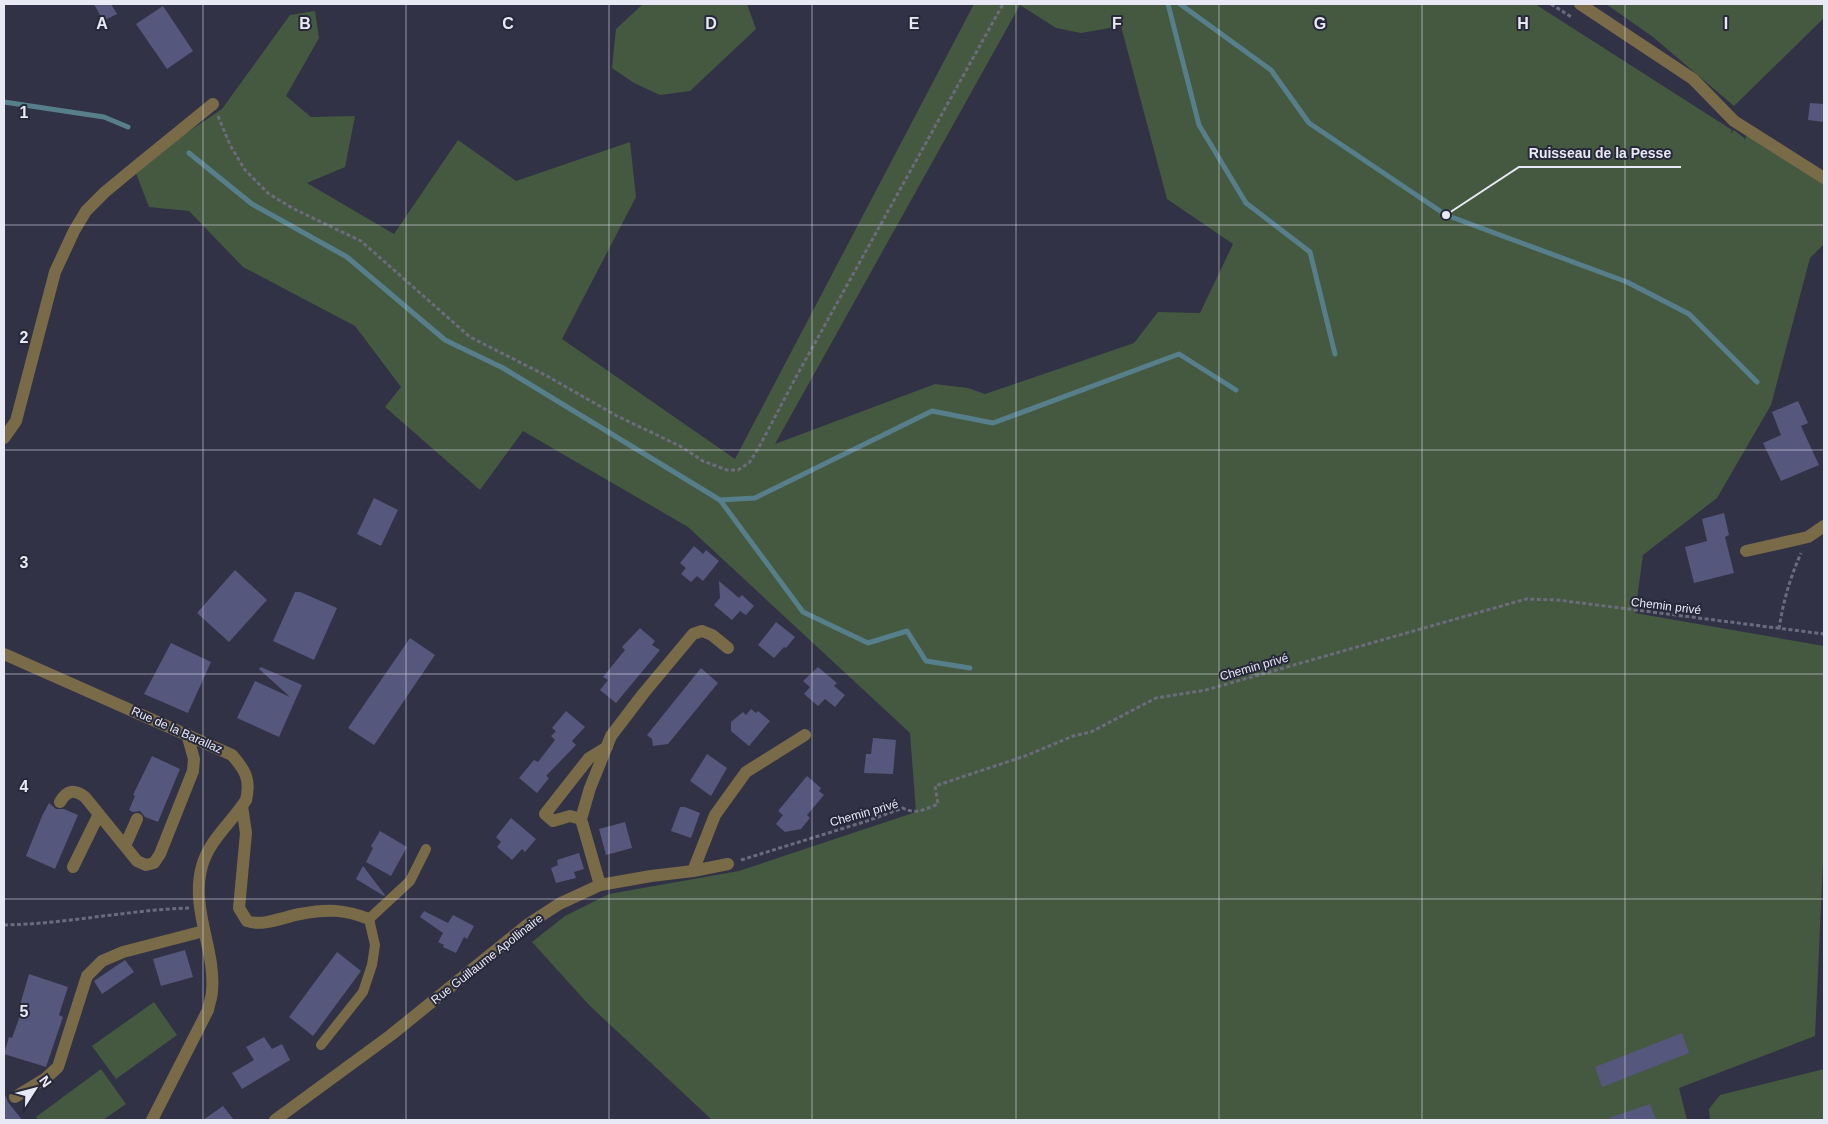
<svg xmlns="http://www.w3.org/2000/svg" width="1828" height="1124" font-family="Helvetica,sans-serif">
	<rect width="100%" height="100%" fill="#313245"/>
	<!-- green -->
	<path fill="#445940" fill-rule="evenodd" d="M643 4H747L756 29 690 91 660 95 634 83 612 68 616 29Z
		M974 4H1535L1732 130 1730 134 1734 130 1744 138V140L1749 132 1824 178V244L1810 258 1771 405 1717 498 1643 555 1635 613 1824 646V841L1815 1036 1679 1088 1687 1120H712L589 1005 532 942 565 916 609 894 739 871 916 812 910 733 688 527 523 431 480 490 385 407 401 387 355 326 243 267 189 211 149 207 134 168 222 109 290 15 315 11 319 38 286 96 311 117 355 116 345 167 307 183 394 234 458 140 516 181 630 142 636 197 562 339 735 459ZM1020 5 1056 28 1081 33 1121 26 1167 199 1233 244 1200 313 1158 312 1134 343 985 394 968 388 935 384 775 444Z
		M1606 4H1824V18L1734 106 1653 37Z
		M154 1002 177 1035 116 1079 92 1046Z
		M101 1069 126 1104 103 1120H38L36 1117Z
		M1824 1069V1120H1710L1709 1109 1720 1095Z"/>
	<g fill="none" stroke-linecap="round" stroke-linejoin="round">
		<!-- stream -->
		<path stroke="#577f8b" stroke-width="5" d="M1168 4 1199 125 1246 203 1310 252 1335 354
			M1180 4 1271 70 1309 123 1446 215 1627 282 1689 314 1757 382
			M4 102 104 117 128 127
			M189 153 252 204 347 257 445 340 503 368 720 500 755 498 932 411 993 423 1179 354 1236 390
			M720 500 803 612 868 643 907 631 926 661 970 668"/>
	</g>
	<!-- building -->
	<path fill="#56577c" d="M94 4H111L117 14 103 21Z
		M163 6 193 51 167 69 136 24Z
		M1810 103 1824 104V122L1808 120Z
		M1798 401 1808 423 1801 426 1819 465 1781 481 1763 443 1781 435 1772 412Z
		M374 498 398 510 381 546 357 534Z
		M1724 513 1729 535 1725 537 1734 573 1694 583 1685 547 1707 541 1702 519Z
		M694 546 703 554 706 550 719 561 703 581 697 576 691 582 681 574 686 568 680 563Z
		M235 570 267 600 229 642 197 613Z
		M719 581 739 598 742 595 754 606 746 615 740 611 732 620 714 605 720 598Z
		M295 592H300L337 608 314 660 273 641Z
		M776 622 795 637 786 648 784 647 774 658 758 645Z
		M640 628 655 641 652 645 660 650 616 703 600 690 608 680 603 677 625 650 622 647Z
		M410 638 435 655 374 745 348 728Z
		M171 643 211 662 188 713 144 694Z
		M261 667 302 685 279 737 237 718 255 681 290 697 259 669Z
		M818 667 837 683 834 686 845 695 835 707 825 699 818 706 804 694 810 687 803 681Z
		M701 668 718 683 668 744 653 746 652 739 647 735Z
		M751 709 756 713 758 711 770 721 749 746 731 731V722L743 712 746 715Z
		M566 711 585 727 572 741 576 745 546 776 549 778 537 793 519 778 534 760 538 762 555 740 551 736 556 731 552 728Z
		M873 738 896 740 893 774 864 773 866 754H871Z
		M707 754 727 768 711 796 690 781Z
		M152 756 180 769 158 822 145 817 140 811 133 812 129 810 135 796 133 795Z
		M807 776 821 788 819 791 824 795 807 815 810 818 801 829 785 832 776 824 783 815 778 811Z
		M49 803 56 809H64L78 815 55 869 26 856 42 816Z
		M680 807H685L700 813 691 838 671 831Z
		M511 818 536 839 525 852 522 849 512 860 497 847 501 842 496 837Z
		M625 822 632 848 606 855 599 829Z
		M380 831 407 847 391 876 366 862 373 848 371 846Z
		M579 853 584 869 574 872 576 878 556 883 551 868 558 865 557 860Z
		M363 866 385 895 384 896 356 879Z
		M424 911 448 923 453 915 474 926 467 939 464 937 456 953 443 947 444 945 438 942 443 933 420 917Z
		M185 950 193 977 161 986 153 959Z
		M337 952 361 971 313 1036 289 1017Z
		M125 960 134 972 102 994 94 981Z
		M29 974 68 987 59 1015 63 1017 46 1067 4 1054 9 1037 12 1038 21 1013 18 1012Z
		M1682 1033 1689 1053 1602 1087 1595 1067Z
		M264 1037 272 1049 282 1044 290 1060 242 1089 232 1073 254 1060 246 1047Z
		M4 1093 8 1102 22 1120H4Z
		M1650 1104 1656 1120H1609V1118Z
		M223 1106 234 1120H203Z"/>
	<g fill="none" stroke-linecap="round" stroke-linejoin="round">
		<!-- path -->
		<path stroke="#6b6b7c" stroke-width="3" stroke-dasharray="4 2.5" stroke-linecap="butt" d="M1551 4 1573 18
			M218 116 230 145 245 170 269 194 294 209 361 241 470 337 547 376 617 416 680 446 703 461 727 470H738L749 463 758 449 796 377 1003 4
			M1779 629C1783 602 1790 578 1801 553
			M741 860 867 821 903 808C916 815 925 809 938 804L935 786 1025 756 1073 736 1091 732 1156 698 1206 690 1526 599 1558 600 1824 634
			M4 925C66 924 127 910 189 908"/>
		<!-- lane -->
		<path stroke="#7a6b48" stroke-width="10" d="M321 1045 363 992 372 965 375 945 369 919 410 881 426 849"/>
		<!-- street -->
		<path stroke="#7a6b48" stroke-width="12" d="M1580 4 1693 79 1734 121 1824 178
			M4 438 16 421 55 272 74 231 86 211 105 192 134 168 213 104
			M1746 551 1808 537 1824 526
			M4 654 232 755C245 770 251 779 246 800 232 822 209 840 202 866 190 909 216 950 212 991 212 997 209 1004 208 1010L152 1120
			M60 802C67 790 74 789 85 797L137 861 146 865 154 863 160 854 193 771 194 759 187 734
			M242 806 246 833 239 908 247 921C263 927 283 917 300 914 326 909 344 909 369 919
			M581 819 570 816 553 821 545 814 589 758 607 747
			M125 846 137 819
			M73 867 99 814
			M693 871 715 815 746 772 805 735
			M600 885 581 819 590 788 611 736 643 694 693 634 702 631 712 635 728 648
			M15 1097 46 1078 58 1067 87 976 102 961 123 952 204 931
			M275 1120 391 1035 527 925 559 904 600 885 651 876 693 871 728 864"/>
	</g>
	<!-- grid -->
	<path fill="none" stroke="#e9e9f6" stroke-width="1" stroke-opacity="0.55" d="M203 4V1120M406 4V1120M609 4V1120M812 4V1120M1016 4V1120M1219 4V1120M1422 4V1120M1625 4V1120M4 225H1824M4 450H1824M4 674H1824M4 899H1824"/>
	<g text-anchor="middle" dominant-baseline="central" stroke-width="4" stroke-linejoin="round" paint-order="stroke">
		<!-- street labels -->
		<g font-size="12" fill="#e9e9f6" stroke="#27283a">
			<text transform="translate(1666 606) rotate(7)">Chemin privé</text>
			<text transform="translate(1254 667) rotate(-16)">Chemin privé</text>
			<text transform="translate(177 730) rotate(24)">Rue de la Barallaz</text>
			<text transform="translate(864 813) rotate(-16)">Chemin privé</text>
			<text transform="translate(487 959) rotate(-38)">Rue Guillaume Apollinaire</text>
		</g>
	</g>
	<g font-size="16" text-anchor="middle" font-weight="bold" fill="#e9e9f6" stroke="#27283a" stroke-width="4" stroke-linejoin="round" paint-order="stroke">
		<text x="102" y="29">A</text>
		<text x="305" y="29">B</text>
		<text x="508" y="29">C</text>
		<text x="711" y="29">D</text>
		<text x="914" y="29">E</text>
		<text x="1117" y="29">F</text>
		<text x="1320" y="29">G</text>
		<text x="1523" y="29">H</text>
		<text x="1726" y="29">I</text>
		<text x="24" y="118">1</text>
		<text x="24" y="343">2</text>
		<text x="24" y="568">3</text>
		<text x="24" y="792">4</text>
		<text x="24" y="1017">5</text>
	</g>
	<!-- callouts -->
	<path fill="none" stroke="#e9e9f6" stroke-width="2" d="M1446 215L1519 167H1681"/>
	<circle fill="#e9e9f6" stroke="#27283a" stroke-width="2" cx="1446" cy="215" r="5"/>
	<g font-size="14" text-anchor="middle" font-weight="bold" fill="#e9e9f6" stroke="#27283a" stroke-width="4" stroke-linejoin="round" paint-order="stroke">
		<text x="1600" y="158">Ruisseau de la Pesse</text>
	</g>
	<!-- border -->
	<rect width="1828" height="1124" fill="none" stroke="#e9e9f6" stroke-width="10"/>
	<!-- north arrow -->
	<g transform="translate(35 1089) rotate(54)" stroke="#27283a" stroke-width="4" paint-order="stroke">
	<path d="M0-4L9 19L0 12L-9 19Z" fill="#e9e9f6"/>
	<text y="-8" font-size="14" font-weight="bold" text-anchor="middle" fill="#e9e9f6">N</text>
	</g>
</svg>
